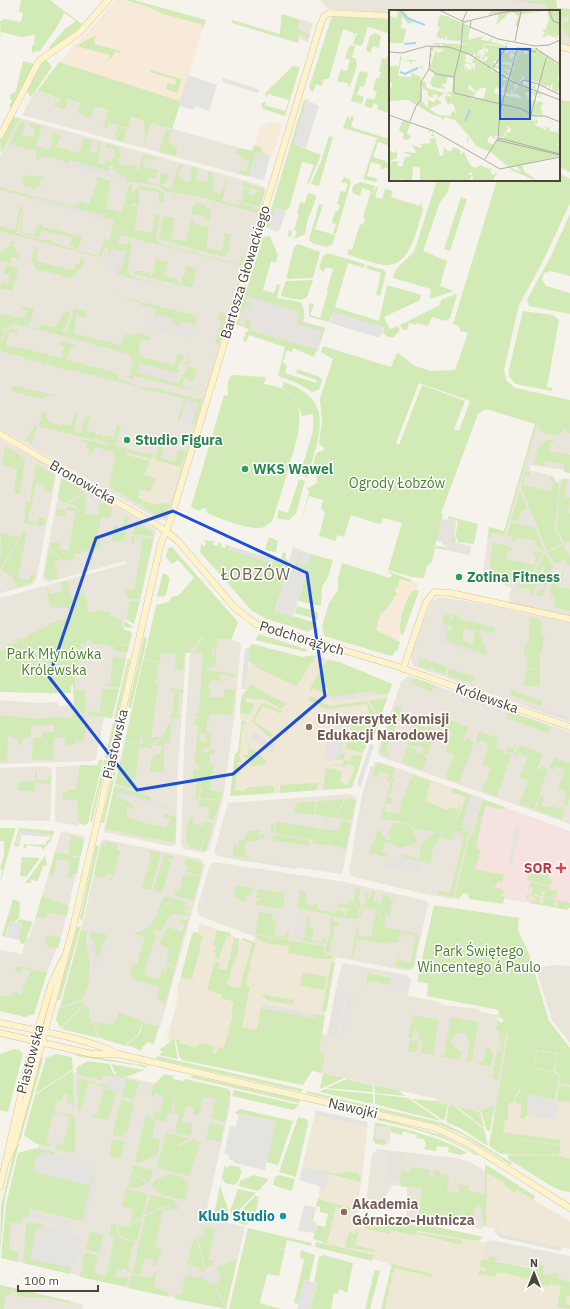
<svg xmlns="http://www.w3.org/2000/svg" width="570" height="1309" font-family="'IBM Plex Sans',sans-serif">
	<rect width="100%" height="100%" fill="#f6f3ec"/>
	<!-- residential -->
	<path fill="#eae5da" d="M320 0H557V8L570 9V45L559 42V11H390V13L330 9 326 7Z
		M282 14 313 23 308 42 280 34Z
		M35 91 256 152 249 177 22 115Z
		M20 118 247 181 262 186 266 189 208 389 168 519 166 520H159L0 429V330L3 325 0 323V157Z
		M535 424 570 430V473L564 472V470L531 465 529 470 554 476 557 483 563 478 570 479V616L510 602 509 599 511 588 488 578 483 571 489 527 504 531Z
		M0 439 54 469 56 475 36 581 31 585 0 593Z
		M67 477 156 530 140 601 130 602 124 627 47 640 0 661V598L126 564 125 561 49 582 43 579V574L61 479Z
		M438 597 461 600 570 623V722L413 666 411 659 413 651 425 617 431 602Z
		M194 638 234 640 235 641 239 642 241 645 235 711 223 799 209 849 204 853 184 849 181 844 184 750 190 653H186L178 766 176 844 173 846H169L104 832 146 648Z
		M87 640 129 646 112 718 104 717 96 759 91 761 0 764V700L37 703 58 702V706L71 705 74 703 76 666 81 661V644Z
		M408 676 570 732V824L381 757 378 754V749L401 682Z
		M375 762H380L485 799 459 900 425 894 354 877 350 875 349 870 364 791Z
		M80 765 78 826 56 822 55 820 56 767Z
		M47 766 52 770 50 821 0 820V768Z
		M350 794 355 796 357 800 342 874 227 858 218 856 214 852 228 803Z
		M61 831 85 836 62 934 47 973 34 1014 25 1017 0 1011V950L22 954 26 937 29 938 36 917Z
		M102 839 201 859 205 865 160 1028 119 1012 114 1023 100 1038 62 1029 56 1020 81 930Z
		M214 862 345 882 427 901 428 904 414 968 408 971 336 957 255 937 200 916 197 909 209 867Z
		M342 963 407 975 411 980 408 996 440 1002 441 1005 479 1009 480 1012 498 1015 496 1030 506 1032 508 1034 495 1115 437 1102V1099L314 1071 321 1034 338 1037 346 993 336 989Z
		M553 965 570 966V1043L552 1020 538 977 537 968Z
		M83 1067 231 1101 205 1217 245 1227 226 1309 1 1258 11 1222 37 1152 51 1090Z
		M376 1125 391 1127 389 1144 374 1142Z
		M378 1149 456 1158 470 1162 486 1172 484 1227 481 1229 468 1226V1193L421 1188 418 1223 406 1222 407 1187 392 1185 383 1202H366L372 1154Z
		M491 1240 570 1256V1282L530 1271 531 1268 520 1265 482 1259 486 1242Z
		M0 1285 83 1304 82 1309H0Z"/>
	<!-- commercial -->
	<path fill="#f7ead8" d="M115 0H125L205 21 181 101 59 64 75 43H77L97 22Z
		M270 121 282 125 272 157 252 151 260 131 257 129Z
		M399 579 419 583 417 590H413L410 593 400 620 401 634 399 641 376 631 381 612 383 613 394 598 393 597 395 594 396 586 398 587Z"/>
	<!-- industrial -->
	<path fill="#e6e2dd" d="M246 292 302 309 298 320 325 328 318 351 248 331 249 328 236 324 238 318 240 317V311Z
		M145 312 195 325 191 339 147 327 143 322Z
		M139 363 178 373 175 383 136 372Z
		M448 518 456 520 454 542 471 546 470 555 445 550 446 545H443V542L436 540 442 519 447 520Z
		M470 795 480 799 472 831 461 828Z
		M336 989 346 992 338 1038 327 1035Z
		M390 1152 403 1154 400 1180 388 1178 387 1175Z"/>
	<!-- education -->
	<path fill="#efe8d6" d="M118 447 182 464 166 518 158 516 109 487Z
		M252 644 302 657 312 655 339 662 392 684 374 736 370 735 352 788 230 796 235 754 238 752 242 719H240V713L242 694 246 689 250 650 248 649Z
		M413 775 469 794 458 827 403 817Z
		M200 923 253 944 255 937 336 957 314 1071 231 1054 227 1069 219 1067 196 1048 167 1041 179 993 177 990 192 934 197 933Z
		M536 1039 552 1041 570 1067V1189L509 1155V1153L492 1140 504 1058Z
		M316 1110 368 1122 361 1187 357 1203 359 1205 357 1224 380 1229 445 1234 486 1243 483 1259 520 1265 531 1271 570 1282V1309H383L392 1267 387 1263 343 1251 316 1242 323 1243 332 1204 318 1200 320 1186 299 1180Z
		M486 1172 570 1221V1249L504 1235 495 1229 484 1226Z"/>
	<!-- medical -->
	<path fill="#f6e3e0" d="M485 800 570 831V908L567 907 568 910 462 891Z"/>
	<!-- green -->
	<path fill="#d2eab5" fill-rule="evenodd" d="M21 0H50L82 24 79 27 80 28 50 50 49 47 65 29 76 21 64 13C58 28 48 39 40 51L33 52 32 55V45H34L35 35 22 37 1 32V42L0 21 5 19 21 22 23 13 19 12Z
		M125 0H134L206 20 203 28 201 27V24L166 15 146 6Z
		M555 0 557 7 554 11H547V6L544 4 510 1Z
		M557 8 570 9V38L561 27 563 22H568L569 17 559 18V11H556Z
		M282 14 300 20 297 29 310 35 309 38 298 34V43L232 23V20L280 34Z
		M334 16 390 20V34L364 25 368 26 363 43 360 46 353 44 356 35H359L355 33 351 43 354 33 343 29 329 79H324L322 86 316 84 313 92 311 91 309 87 331 19Z
		M375 33 381 36 379 48 373 46 370 53 366 50 370 36Z
		M96 35 94 44 120 51V53L115 51 112 58 108 60 110 55 76 46Z
		M352 45 355 46 352 57 356 59 357 65 350 87 348 86V83L337 82 341 69 347 71 350 60 345 58 349 46Z
		M390 45V97L388 104 390 105 389 113 377 109 378 105 374 103 371 108 364 106 367 98 374 100 377 92 373 90 376 78H379L381 72 379 71 382 58 387 59Z
		M46 59 52 67 31 97 26 91 42 62Z
		M23 61 35 64 12 108 9 106 12 100 10 99V95L16 91Z
		M59 62 180 101 187 80 188 81 172 129 151 123 144 147H143L145 137 144 121 131 117 129 128 121 126V129L127 128 123 142 118 140V138L115 136 118 125 109 123 107 129 103 127 108 110 94 107 91 118 78 113 81 103 65 99 67 101 65 109 54 106 55 101 59 102 60 98 37 91Z
		M293 66 300 67 285 116 263 109 261 104 266 101 265 105 285 111 289 100 268 94 267 97 265 96 266 92Z
		M151 70 182 79 177 93 166 89 168 83 175 85 176 80 150 72Z
		M362 71 368 73 364 87 360 86 357 95 364 97 362 104 351 101 359 73Z
		M310 99 306 102 294 144 321 155 309 183H307L314 165 302 162 289 209H287L286 211 275 208 269 229 266 226 304 100Z
		M559 100 570 101V172L559 167Z
		M349 116V121L351 116 354 117 351 127 389 139 390 137V146L378 142 373 157 386 161 388 164 387 168 380 169 381 165 371 162 367 176 378 179 375 182 363 179 377 138 343 128 347 117Z
		M14 117 20 118 1 154 0 141 12 118Z
		M20 122H25L22 136 33 137 35 129 30 127 31 123 42 126 36 146 49 150 53 143 51 140 53 132 61 136 56 147 63 149 64 148 75 153 79 151 85 138 93 140 89 152 96 153 98 146 96 145 97 141 102 143 97 163 104 165 105 162 103 158 110 162 116 155 114 154 115 149 105 147 107 144 119 147 118 151 121 152 118 164 128 166 132 164 136 165V169L139 170 143 154 157 158 155 160 146 158 143 161 144 167 158 170 155 179 149 177 147 182 159 185 161 173 169 175 166 184 163 183 162 186 171 189 179 164 184 165 183 168H180L178 176 184 178 183 181 190 182 192 167 199 169 195 180 207 182 209 172 213 173 212 176H214L212 191 220 194 228 177 222 201 239 206 240 203 254 207 253 210H255L256 208 259 209 258 213 196 196 169 192 167 193 159 186 125 181 126 176 115 173 116 170H113L114 166 110 164 109 171 70 160 68 164 61 160 44 156 43 157H40L39 160 36 159 37 151 10 144Z
		M166 129 172 131 168 142 177 147 176 156 159 152Z
		M329 136 333 137 319 186 311 184 321 161Z
		M254 145 262 148V152L272 157 256 152 249 176 239 174 240 170 246 171 249 162H252L240 158 241 156 235 154 237 147 239 150 240 148 242 150 243 149 252 151Z
		M559 173 570 179V203L543 261 519 305 504 370 506 380 515 388 570 400V433L567 432V430L565 429 560 435C553 436 543 434 538 428L539 425 537 424 504 536 492 532 491 537H489L488 535 489 527 504 531 535 424 486 409 478 414 441 513 443 514 435 546 445 547V550L435 548 432 562 427 566 424 578 412 577 388 570 402 523 384 518 382 520V523L379 524 351 515 344 537 337 535 336 541 319 536 325 513 321 508 323 500 309 496 299 528 309 492 307 489 317 483 316 468H314C314 462 314 456 318 452L323 451 324 448 319 444 322 421 320 399 333 359 321 352 323 346 391 367 396 355 398 353 415 366 431 371 455 370 468 333 460 331 459 326 453 324 497 180H559ZM419 383 470 401 459 431 454 429 465 401 422 385 399 445 396 443Z
		M24 175 40 177 41 175 44 177V179L40 178 41 186 37 185 36 189 24 186 25 182 22 179Z
		M96 177 111 181 107 195 109 196 106 209H108L122 212 129 185H132L131 193H134L138 186 158 189 164 193V203L159 202V192L139 189V205L132 203 131 206 138 207 135 230 152 233 155 215H160L156 236 160 244 239 264 242 254 244 258 242 265H239L120 235 118 243 127 245 128 241 132 246 127 269 130 276 191 293 117 274 119 270H121L126 252 112 248 110 254 108 253 109 249 104 248 102 256 98 257 0 231V226L15 230 21 205 23 206 16 233 45 241 50 239 53 243 99 256 104 239 109 241 114 220 104 218V216L0 190V187L74 207 75 204 79 205 80 201 89 204 98 180 95 179Z
		M344 177 349 179 351 182 336 234 333 233 336 224 332 223 335 211H338L340 205 337 204 341 191 345 192 348 184 341 182Z
		M437 180H451L448 192 440 202 423 251 447 261 440 286 454 291 430 299 431 289 393 278C395 265 409 260 415 249Z
		M243 182 262 188 265 190 260 207 241 202 244 188 249 190V193L251 195 256 194 257 191 253 187 249 189 242 186Z
		M360 182 375 186 372 196 376 187H378L375 197 382 199 385 189 393 191 391 197 420 206V201L423 210C416 230 411 268 383 265 371 263 359 258 347 254L349 249 352 250 360 224 363 225 365 218 363 217 371 191 362 188 360 196 353 193 352 190 354 185Z
		M308 193 315 195 316 198 307 222 305 234 297 238 288 236 289 230 292 231 291 236 295 237 297 231 294 230 299 214 297 213 300 202 305 203Z
		M461 197 467 199 450 251 444 249Z
		M195 202 204 204 203 208 204 205H206V208H210L209 212 211 213 210 221 204 220 205 216 192 214V206H195Z
		M319 204 323 205 315 229 335 235 333 244 327 247 314 244 309 240Z
		M23 212H24L20 230 21 232 35 235 36 225H43V227L82 237 78 249 70 246 72 238 54 233 50 235 48 232 42 230 39 238 19 232Z
		M570 214V276L551 271 544 273 542 279 546 286 570 293V314L529 306 527 300 551 256Z
		M163 216 174 218 171 239 186 241 191 220 195 221V224L209 227 206 248 221 251 224 247 223 240 225 239 224 233 231 234 228 253 224 257 162 240 159 236Z
		M270 236 278 255 276 263 271 261 263 290 274 293 277 284 280 285 277 298 300 302C305 307 305 316 303 322L325 328 321 341 318 339V337H321L322 331 297 324 300 312 247 296 245 301 250 303 249 307 244 305 242 312 243 315H241L240 311 263 237Z
		M11 241 18 242H14L13 247 16 248V252L20 255V260L14 257 10 258 12 264 0 261V251L3 252 4 248 8 249Z
		M298 244 320 252 313 278 286 279 294 247Z
		M35 247 38 249 36 261 71 270 74 269 76 264H80V258L84 260V264L71 279 54 273 36 270 31 259Z
		M327 253 365 264 364 268 348 263 335 307 379 321 387 285 421 295 420 300 384 317 390 329 398 326 400 330 394 337H387L383 332 384 328 333 313 329 322 310 317 309 315V303L314 304 310 315 320 318 328 291 327 290 333 269 325 267 324 272 319 268 323 256Z
		M156 259 168 262 164 276 179 280 178 282 181 283 183 275H185V266L197 269 192 288 135 274V271H144L143 274 145 272 150 273 149 275 152 276Z
		M6 265 18 268 16 280 13 282V291L0 288 2 282 8 284 10 275 4 273Z
		M367 265 384 270 386 273 380 296 376 295 381 273 366 268Z
		M313 280 307 297 301 300 283 297 281 295 286 281Z
		M107 293 197 316 195 325 181 321 180 326 172 324 173 319 157 315 156 320 154 317 156 309 143 306 138 302Z
		M456 294 457 295 450 318 446 321 432 317 428 326 417 323 416 325 409 323 407 330 402 329 400 325 440 305 441 300Z
		M21 306 34 309 30 323H27L30 327 12 324 11 326 4 328V325L1 335 4 330 8 329 1 338 0 343 10 328 18 330 17 333 9 332 6 347 13 348 14 346 61 358 64 347 59 345 60 341 76 345 75 349 70 348 67 360 114 372V374L119 375 118 379C131 382 145 391 161 388L162 390 199 399 203 398 195 425 192 424 198 403 186 400 179 421 177 422 184 399 151 390 150 392 137 386 108 379V381H105L106 378 68 369V371L45 363V365L41 364 42 362 29 359 28 361 25 360 26 358 0 351V313L24 319 27 310 20 308Z
		M74 308 87 311 85 318H82L80 316 76 315 75 334 121 345 125 334 133 336 139 333 150 337 149 341 140 339 139 356 174 365 177 354 184 355 182 363 179 362 177 369 180 370 178 373 139 363 137 372 175 383 178 377 176 383 179 384 180 378H182L188 366 186 364 190 353 188 366 197 369 193 382 185 377 182 386 204 393 134 376 132 380 129 377 133 360 129 354 34 328V327L40 328 41 324 55 328 64 311 70 313 67 325 63 328 62 332 67 333Z
		M523 311 553 315 559 320 547 387 552 388V391L516 384 509 376V369Z
		M220 312 227 314 219 344H215L221 321 217 320Z
		M240 317V324L244 326 246 320 252 321 250 330 318 350 316 351 314 357 293 348 292 352 287 350 283 362 287 366 285 373 316 383 317 380 296 373 297 369 320 377 322 381 319 390 312 392 297 383 278 376 285 347 249 335 246 342 243 341 246 331 248 332 249 329 236 324 238 318Z
		M232 375 266 377 264 384C315 390 299 433 289 466 284 485 278 503 272 522 269 523 267 525 264 527 252 532 219 518 207 513L206 509 203 508 199 511 191 507 224 395 228 396C228 389 226 380 232 375Z
		M284 382C337 400 319 436 307 478L300 474 313 431V414L302 416 295 399 282 387Z
		M12 385 57 396H48L41 399 11 391Z
		M43 411 48 412 46 419 48 420V422L62 426V424L71 426 75 413 78 414 74 431 81 433 85 417 90 416 86 430 96 433 95 438 97 434 103 436 101 441 95 438 94 440 37 426 32 444 26 440 35 425H39L42 418H39Z
		M117 425 121 426 115 446 156 456 159 445 164 447 161 458 175 462 178 450 186 452 181 467 156 460 157 457 152 456 151 459 127 453V455L150 461 144 475 156 478 150 492 140 489 138 498 143 500 140 505 109 487 115 459 113 458 114 452 95 447 93 454 88 453 89 449 86 448 87 442 81 441 82 439 111 446V444L102 442 104 435 114 437Z
		M547 440H554V442H551L549 451 570 455V473L564 472V464L545 461 544 466 534 464 539 446Z
		M5 446 24 457 11 467 3 465Z
		M25 458 20 494 14 493 17 469 12 467Z
		M36 464 55 475 51 492 44 490 45 484 36 483 28 521 37 523 39 517 45 518V524L41 526 24 523 26 502H30Z
		M525 471 530 472 529 476H525L523 485 551 491 554 482 550 481 551 477 554 478 555 482 559 483 555 529 562 544 547 550 521 487Z
		M61 478 62 479 85 492 66 503 61 502 58 496Z
		M299 479 305 481 296 513 289 520 278 519V510L288 513Z
		M562 480H567L563 506 565 497 570 498 568 513H570V541L564 543 557 528 560 486H562L563 484 561 483Z
		M520 492 527 508 521 512 517 521 511 520Z
		M86 493 85 514 98 515 100 500 102 505 104 503 112 508 110 518 101 517 97 538 100 539V548L84 552V550L82 551V553L74 554 75 559 64 561 50 548 51 542 60 543 59 549 68 551 76 512 66 510 65 516 56 515V511L59 509 66 510 67 506 76 508 79 511 78 523 79 509 75 505 68 504Z
		M143 501 153 504 170 503 166 518 158 516 141 506Z
		M127 516 129 517 124 541H112L114 525 118 526V532H122L124 519Z
		M448 516 478 524 474 544 458 542V539L456 538 455 542 452 541 451 537 455 539 458 521 448 518Z
		M137 522 152 531 153 537 132 534Z
		M511 522 534 527 544 550 538 549V546H535L537 541 517 538 515 542 511 541 512 537 507 536Z
		M24 530 27 531 18 578 29 580 30 574 36 576 31 583 18 587 10 575 1 570Z
		M0 533 19 537 0 569 1 536Z
		M132 536 153 539 140 599H129L124 589 134 590 143 539 134 537 133 544 131 543Z
		M269 537 278 541 276 552 265 550Z
		M203 540 214 541 213 545 217 546 218 542 222 544 221 547 225 548 226 545 230 546 229 549 273 562 274 559 280 561 283 552 286 553 285 558 289 561 275 611 317 623 309 632 267 619 252 611 200 552 201 544 204 546 206 543Z
		M493 543 512 547V551L508 550 506 559 534 565 536 556 533 555 534 551 543 553 532 572 514 583 491 571 490 565Z
		M563 545 570 557V566L566 565 567 561 561 559 560 564 554 563 548 552Z
		M172 547 238 622 231 640 217 639 216 654H214V649H212V655H216L215 667 212 666 211 668 208 666 207 670 235 674V677L220 674 219 679 224 681 211 680 208 688H210V697L223 698 225 689 235 690 232 715 210 714 209 721H207L206 732 212 733V734L200 733 199 741 205 742 206 735H211L210 748H202L205 751 201 750 200 753 209 752 210 749 215 750 214 754H210L209 764 214 765 210 790 222 792 221 800 200 798 202 788H200L199 797 195 800 197 780 193 779 194 769 199 770V764L195 763 198 726 194 725 197 716H195V713H199L203 652 192 654 203 638H201L191 652 190 639V653H184L183 670 175 669 176 653H162V650L160 661 144 659 156 605 168 602 173 596H178L194 578 178 560 172 564 166 557 168 548Z
		M49 549 61 560 54 562 58 578 48 580 44 575Z
		M299 551 333 560 328 577 322 587 321 606 298 601 307 571 294 567Z
		M545 553 553 566 543 596 536 595 539 589 543 590 546 578 542 577 544 567 542 566 533 594H531V590L519 587 516 590 520 583 535 572Z
		M342 563 390 578 392 575 387 571 412 580 411 582 399 579V587H396L395 592 398 594 393 597 394 599 383 613 381 612 376 630 400 642 397 651H395L393 655 391 656 324 636 322 626 329 603 338 590V578Z
		M163 573 167 575 170 578 166 595 162 597 157 596Z
		M558 573 563 574 562 578 559 577 557 586 570 589V611L553 607 555 598 551 596C550 589 552 577 558 573Z
		M68 581 71 598 75 597 81 618 76 597 84 592 89 613 103 609 104 612 111 611 108 623 111 616 122 620 121 626 124 627 125 621 133 627 132 628 124 627V630L130 631 132 634 129 645 121 644 129 646 127 653 114 650V646L109 645 108 649V645L92 644V641L87 640 86 644H81V661L76 666 75 689 85 690V714L74 711 73 685 71 686V693H51L50 696 49 693 0 692V650L7 648V645L18 642V639H21L24 649 22 638 28 637V634L39 631V629L49 626V623L72 618 69 608 51 607 46 589 48 587 50 594 63 591 61 582Z
		M414 590 419 591 403 635 400 633C399 622 405 597 414 590Z
		M130 601H140L134 624 126 619Z
		M297 606 318 612V620L295 613Z
		M451 613 457 615 459 619 495 628V633L474 629V630L464 629 462 640 473 645 475 630 479 631 488 656 445 640 447 629 451 630 452 626 442 624 445 614 449 615 451 619 453 620Z
		M530 617 541 620V635L544 636 545 638 543 640 542 652H540V687L524 685 526 670 535 669V667L525 669 528 664 527 663V657H524L525 643H529Z
		M259 634 306 649 307 652 255 640Z
		M144 637 147 639 131 708 128 707Z
		M252 644 302 657 315 656 313 663 311 662 297 686 261 670 249 661 250 650 248 649Z
		M113 656 126 659 120 687 105 686V684H110Z
		M128 658 130 660 108 758H105Z
		M420 658 447 667 444 674 434 671V669L431 668 430 670 418 666Z
		M143 660 159 662 155 684 158 685 151 737H161L163 734 161 738 152 744 142 743 143 736H141L139 743 125 741Z
		M329 660 339 662 392 684 389 693 377 695 376 691 332 697 326 695 329 689 326 687 323 693 313 688 311 691 309 690 322 668 321 667Z
		M449 668 475 677 472 683 447 676Z
		M415 678 435 685 437 688H433L432 692 411 683Z
		M251 684 272 697 287 703 281 709 266 700 246 698V702L253 703 254 708 249 715 240 713 241 698Z
		M171 688 184 690 183 694 179 692 178 715 181 717 176 720 177 717H174L175 720 169 717 172 715 175 691H171Z
		M102 689H119L112 718 89 715V711L100 713Z
		M512 690 543 701 541 706 510 695Z
		M310 696 330 706 367 701 378 718 370 719 367 704 326 709 309 700Z
		M384 698 387 699 380 718 369 701Z
		M265 703 282 711 281 714 263 706 254 721 273 735 270 738 252 721 260 705Z
		M396 706 402 708 386 751 389 753 388 757 380 752Z
		M509 711 548 725 550 729 549 733 505 718Z
		M72 714 104 718 84 717 83 726H86L83 743 77 742V733L76 744 65 745 66 738H54L53 760H32L33 738H42V733L54 732V725L31 726 30 738H23L22 744 17 745V739L8 735 7 762H0V715L37 719 54 717 72 718Z
		M442 717 468 727 463 740 466 741 467 737 474 743 459 783 445 778 454 755 445 751 452 731 443 727 442 731 438 730Z
		M242 719 247 724H243L240 748 242 749 239 755 242 762H238L235 790 244 791 248 787 274 786V793L230 796 235 754 238 752Z
		M380 720 374 736 370 735 363 753 346 749 351 723Z
		M416 721 423 724 422 726 427 728 428 725 436 729 427 756 423 753V748L421 746 415 747 407 745Z
		M172 722 177 723 171 724 170 744H164V772H152L154 775 150 771 152 756 155 757V754H161L163 746 154 745C162 739 165 735 167 726Z
		M479 731 498 738 496 748 505 752 507 747 513 749 514 745 517 746 513 752H505L504 755 508 753 512 754 497 796 482 791 491 768 482 765 489 744 480 740 479 744 476 742Z
		M125 742 152 745V749L139 747 135 781 133 780 131 788 115 784Z
		M251 744 249 747 267 761 265 764 251 767V760L244 757V755H248L249 745Z
		M520 745 543 754 537 769 540 770 541 766 548 769 542 786 535 784 542 787 534 809 519 804 529 781 520 777 527 757 518 753 517 757 513 755Z
		M407 746 415 749 417 753 422 754 427 758 422 770 402 762Z
		M343 753H345L344 760 350 761 352 755 361 756 362 758 352 788 323 790 326 768 342 771 340 782 348 785 355 766 347 764 345 767 329 764 343 765 344 760 335 759Z
		M554 757 570 763V797L566 807 563 802 566 791 558 788 565 770 556 766 554 770 550 768Z
		M99 760H103L88 823 84 825 78 823V801L75 800H63V792H68V790H76L80 765H98Z
		M104 760H107L92 822 90 821Z
		M116 762H118L104 823H101Z
		M378 763 395 768 390 782 387 781 389 774 380 771 378 777 372 775 376 765Z
		M35 770H37V779L45 780V782L51 775V784L35 783V791H18V782L35 781Z
		M413 775 431 781 425 801 447 810 450 807 458 810 459 805 461 806 456 821H447H457L466 797 451 792 453 788 475 796 470 795 461 828 469 831 452 832 451 836 439 831 433 832 419 830 405 822 380 819 392 779 395 778 390 795H387L393 800 392 803 385 804V812L400 813 401 805 410 780 406 779H412Z
		M318 783 317 790 280 793V785Z
		M114 786 149 796 151 798 150 801 120 792V796L113 794Z
		M113 794 134 805 133 809 127 807 126 817C142 821 149 825 166 828L171 819 164 818 165 814 176 817 175 843 105 829Z
		M540 796 544 798 542 805 551 808 552 806 559 809 561 806 563 807 565 811 561 819 536 810Z
		M351 798 355 801 352 820 336 818 346 799Z
		M199 799 220 801 214 820 203 818 209 817 210 808 198 805Z
		M344 799 335 818 315 815 318 801Z
		M483 799 505 807 501 809 485 806 476 848 481 850 475 869 504 875 502 882 498 881 496 886H489L502 889 505 892V894L501 893V896H505L503 904 469 899 468 894 463 893 460 898 455 897 470 834 473 833Z
		M316 801 314 815 294 812 296 803Z
		M191 817H193V823L203 826 204 821 213 823 206 851 201 850 205 842 204 841 200 850 189 847C184 837 186 827 191 817Z
		M336 820 351 822 346 848 341 849 340 847 313 843V840L276 834 275 822 339 831 341 822Z
		M399 823C409 823 411 826 414 834 416 838 418 838 417 843L400 848C386 845 384 825 399 823Z
		M271 825H274L275 835 308 840 309 846 272 840 274 833 271 832Z
		M0 828H15V830L0 883 2 871 0 867 4 856V841H0Z
		M19 828 54 831C54 838 47 846 42 850V847L27 845 25 849 23 847 24 844 46 845V841H48L53 835 20 831 16 843 19 846 16 847 14 845Z
		M255 829 261 831 258 832V835L265 834 264 839 246 842 244 855 249 856V858L233 856 234 845H238L239 840H244L248 831H255Z
		M378 829 390 843H384L382 852 387 855 386 857 369 853 374 840H376L375 837Z
		M436 831 451 836 450 840 439 837 437 844H434L430 863 426 862V857L424 862 403 857 402 854 419 859 421 855C415 846 429 837 436 831Z
		M469 832 453 897 439 895V890L450 893 464 836 455 833 453 840H451L453 833Z
		M71 835 84 840 81 856 73 855 72 857 80 858 77 874 73 873 71 879 67 878 71 863 64 860H57L53 876 49 875 55 852 68 855Z
		M106 841 118 844 116 850 120 851 114 875 110 874V877L113 878 112 880 109 879 110 875 106 874 105 878 94 875 101 843 104 844Z
		M96 845 99 846 82 921 80 918Z
		M149 850 161 853 151 890 142 888 151 856Z
		M164 854 173 856 172 859 169 858 168 861 171 862 162 893 153 890 158 874 160 875 159 872Z
		M45 856 47 865 43 866 38 881 31 880V883H25Z
		M22 857 40 858 26 877 20 876Z
		M186 858 202 863 200 876 187 872 188 866 184 865Z
		M530 866 550 870 548 879 553 880 550 886 527 880Z
		M187 874 200 877 193 901 174 895 175 891 179 892 183 875 186 876Z
		M530 882 550 887V890H558L555 897 556 899 543 896 545 892 542 891V896L531 894 533 888 531 887 530 890 528 889Z
		M236 885 253 888 252 895 246 896 247 902 235 898Z
		M356 887 361 889 358 900H360V904H365L367 895 364 894V892L369 893 368 899 369 900 372 891 375 892 374 902 381 904 383 894 389 896V899L393 900 390 915 386 914 385 919 380 916 378 909 360 906 359 909 353 901Z
		M258 889 285 893 283 907 276 908 257 905 256 900 259 901 260 898H256Z
		M300 889 306 892V903H304L312 907 314 904H317V909L336 913 337 909 343 912 345 917 348 909 338 907V903L348 905 349 900H351L359 911 357 919 333 916V921L339 922 338 927 334 926 333 939H332L329 953 325 951 329 935H330L331 915 299 908 297 906Z
		M527 894 541 897 539 902 543 903V897L556 900 553 905 557 906V900L570 903V908L567 907 568 910 531 903 532 900 535 901V897L529 896 527 899H525Z
		M42 896 69 906 67 916 48 912 46 918 37 917 34 923Z
		M164 896 170 898 169 903H166V906H169L172 898 186 902 185 906 189 907V909L185 908 184 912 190 914 189 916 175 914 170 915 162 930 153 931 156 936 144 971 146 972 145 976 158 979 166 966 163 979 168 966 175 968 165 1005 157 998 160 987 134 980 130 974 132 964H137L145 937 131 933C155 932 155 915 164 896Z
		M13 899 20 902 19 918 14 922 10 921 5 937 2 936Z
		M434 905 519 918 518 930 529 954 549 1021 570 1048V1085L559 1083 560 1075 555 1071 557 1053 536 1050 534 1069 554 1072 559 1076 555 1100 528 1094 527 1116H525L524 1119 520 1118 522 1105 514 1101 521 1090 519 1089 512 1103H509L507 1117H509L508 1120H505L503 1132 561 1140 560 1145 492 1136 560 1146 559 1155 501 1154 489 1146 508 1035 506 1034 496 1091 498 1080 492 1078 497 1050 501 1051V1046L499 1045 506 1032 498 1044 500 1031 496 1030 498 1019 500 1023 504 1021 502 1018 498 1017 499 1010 427 996 428 983 417 982Z
		M361 907 377 910 379 917 385 920 384 927 401 930 398 943 390 942 389 944 357 939 353 959 351 958 357 926H359L357 935 371 937 376 911 363 908 360 919H359Z
		M259 912 273 914 272 920 276 921 275 935 285 937 286 932 289 933 288 939 255 934Z
		M307 917 310 920 309 927 314 928 312 940 322 942 323 938 326 939V944L299 940V938H304Z
		M20 919 33 922 24 944 20 943V940L18 939 22 924 16 922Z
		M180 920H188L175 967 168 964 172 952 168 963H166L169 949 162 946 160 942 168 927 182 932 185 924 179 922Z
		M81 926 60 1000H57L77 928Z
		M81 930 87 931 86 939 90 965 88 986 82 999 61 1007Z
		M217 930 231 933V936L227 935 219 958 221 960 215 958 216 953H214L216 947 213 946Z
		M402 931 415 933 419 937 413 967 408 969 395 966 399 950 398 960 411 963 416 936 403 933 400 946Z
		M91 932 107 935V940H104L99 957 97 959 93 938H90Z
		M195 932 203 936 192 979 181 977 192 934Z
		M50 935 61 938 58 948 47 947 48 944 35 940 44 942 46 936Z
		M255 935 324 946V953L336 957 333 956 332 959H321L288 953 289 946C278 944 262 946 255 935Z
		M234 938H236L232 956 237 938 239 939 237 956 231 970 230 980 228 979 227 983 231 987 240 988 252 944 242 940 243 938 256 943 249 966 251 967 246 980 247 981 246 986 250 987 242 1027 257 1030 261 1008 315 1018 316 1014 325 1016 319 1051 324 1053 325 1055 320 1054 325 1056 321 1073 312 1071 303 1085 182 1060 179 1056 176 1039 179 1040V1043L196 1048 197 1045 209 1044 213 1047V1054H216L218 1047 224 1048 233 1014 231 1013 234 1002 222 998V995L207 990 215 961 220 963 218 968 227 970Z
		M331 963H335L326 1012 322 1011Z
		M20 966 47 973 34 1014 25 1017 0 1011V996H11L12 992 22 995 24 983 26 984 30 971 23 968 21 973 15 971 16 967Z
		M371 970 370 974 391 978 390 985 369 981 368 986 366 985 368 972Z
		M303 972 327 977 324 990 300 986Z
		M261 994 294 1000 293 1005 267 1000Z
		M82 1001 84 1004 60 1027 56 1020 59 1009Z
		M85 1005 89 1009V1018L91 1019 98 1038 62 1029Z
		M119 1012 143 1021 138 1035 128 1042 126 1046 100 1038 93 1022 103 1024 114 1023Z
		M413 1015 439 1020 433 1055 421 1053 423 1039H419L416 1052 408 1051 410 1040 417 1041 419 1033 414 1030 412 1040 408 1037Z
		M451 1017 479 1022 471 1063 466 1062C467 1051 474 1038 462 1032L454 1035 451 1042 453 1046 461 1052 460 1060 440 1057V1055H444Z
		M143 1022 159 1027 154 1044 148 1042 142 1047 141 1051 131 1046H127L129 1042 139 1035Z
		M174 1039 178 1059 159 1055 163 1051 159 1050Z
		M486 1047 490 1048 493 1053 491 1066 478 1064V1062H483Z
		M14 1049 19 1050 23 1054 8 1112 0 1110V1054Z
		M537 1051 556 1054 554 1071 534 1068Z
		M56 1054 72 1057 73 1069 35 1094 46 1058Z
		M77 1054 148 1066 146 1068 133 1064V1065L76 1056Z
		M157 1056 302 1089V1092L156 1059Z
		M41 1057 43 1059 20 1140H17Z
		M87 1061 109 1064 115 1077 109 1075 107 1081 108 1076 103 1075 101 1080 78 1075 76 1068Z
		M111 1064 144 1070 123 1078 117 1076Z
		M73 1070 74 1108 72 1109 73 1104 67 1103 68 1095 63 1094 61 1101H57L54 1111 61 1113V1114L53 1113 46 1142 51 1144 50 1147 35 1143 24 1135 35 1095Z
		M323 1073 344 1078 320 1089Z
		M164 1074 174 1076 173 1079 184 1081 185 1079 229 1089 231 1093 229 1102 208 1097V1098L203 1097 199 1115 193 1114 194 1108 186 1106 182 1122 192 1124 191 1136 175 1133 179 1115 173 1113 176 1098H174L171 1113 168 1112 165 1122 156 1120 153 1116 154 1111 160 1112 164 1096 155 1093 154 1097 151 1096 153 1086Z
		M194 1076 300 1100 299 1103 188 1077Z
		M81 1079 95 1082 94 1084 88 1083 81 1111H78L77 1083Z
		M126 1079 139 1082 134 1100 127 1097 126 1098 122 1097Z
		M347 1079 373 1085V1092L326 1088Z
		M98 1083 106 1085 105 1089 116 1092 110 1115H111L107 1120 91 1116 92 1114 97 1115 104 1087 98 1085Z
		M374 1085 398 1090 405 1096 375 1093Z
		M559 1085 570 1087V1102L557 1101Z
		M324 1089 373 1094V1104L320 1092Z
		M234 1090 299 1105 293 1110 232 1096Z
		M307 1091 443 1123 463 1133 512 1163 511 1165 463 1135 440 1125 306 1093Z
		M375 1094 408 1098 441 1121 375 1104Z
		M216 1099 229 1103 225 1122 211 1118Z
		M412 1099 437 1101V1102L448 1105 444 1121Z
		M121 1100 134 1103 127 1132H124L123 1137 117 1135 116 1136 113 1135Z
		M449 1105 454 1106 484 1129 488 1146 462 1129 446 1122Z
		M494 1105 490 1132 486 1129 481 1111Z
		M456 1106 480 1112 484 1127H483Z
		M240 1109 293 1121 278 1165 266 1162 276 1121 236 1114 235 1112Z
		M64 1113 75 1116V1153L56 1149 57 1144 63 1145 70 1117 63 1115Z
		M146 1115 151 1117 155 1122 152 1138 160 1140 157 1155 139 1163 135 1162Z
		M298 1117 307 1119 308 1123 296 1177 279 1172Z
		M380 1118 441 1135 477 1154V1156C444 1135 414 1128 376 1120Z
		M375 1122C407 1130 439 1136 467 1153L460 1155 448 1152 449 1147 437 1146 436 1151 423 1149 426 1146 424 1139 416 1138 417 1135 403 1131 402 1135 390 1132 391 1127 376 1126 375 1139 386 1140 385 1145 376 1144 373 1140Z
		M210 1123 224 1126 220 1142 206 1139Z
		M166 1133 191 1138 178 1145V1147L194 1139 200 1142 190 1176 157 1168Z
		M112 1140 125 1141 121 1159 109 1156Z
		M16 1143 19 1144 5 1197 0 1254 1 1206Z
		M36 1148 54 1152V1155L42 1152 34 1170 38 1171 37 1173 89 1185 91 1178 93 1176 96 1179H92L82 1221 30 1209 28 1217 23 1216 21 1224 11 1222 9 1249 18 1252V1262L1 1258 6 1205 18 1153Z
		M508 1155 559 1156 570 1159V1192C559 1191 555 1188 548 1184L508 1159Z
		M225 1164 226 1168 230 1165 239 1167 242 1171 238 1182 234 1185 225 1183 223 1179 221 1182Z
		M485 1164 535 1196 533 1200 517 1190 515 1193 505 1186 503 1182 487 1173 486 1227 482 1220 481 1205H477V1208H474L473 1217H468V1226L442 1223 418 1222 421 1188 400 1186 401 1170 405 1169V1172L410 1173 411 1167 430 1170 429 1177 434 1178 433 1170 440 1171V1175L449 1176 447 1191 459 1192V1184L465 1186 469 1185V1191L485 1194Z
		M133 1165 153 1170 150 1182H147L132 1170Z
		M303 1167 335 1174 344 1172 358 1173V1175H361L360 1182Z
		M132 1171 147 1184 134 1189 128 1187Z
		M171 1174 185 1178 184 1180 189 1182 185 1200 162 1195 152 1186 154 1180Z
		M253 1175 269 1179 258 1191 239 1186 240 1181Z
		M279 1175 295 1179 292 1191 273 1185 275 1177Z
		M220 1185 228 1210 225 1220 208 1216 214 1215Z
		M126 1189 148 1194 142 1217 130 1224 133 1209 122 1206Z
		M238 1189 256 1193 232 1217 230 1211Z
		M150 1195 174 1200 179 1210 164 1206 145 1215Z
		M255 1196 259 1197 255 1216 246 1225 234 1222 233 1219Z
		M318 1198 324 1201 355 1209 354 1214V1211L336 1207 327 1243 313 1239 317 1225 325 1227 328 1214 320 1212V1207L316 1206Z
		M165 1207 173 1209 169 1210 163 1209 155 1247 162 1249 156 1266 152 1265 154 1259 145 1257 140 1275 133 1273 145 1217Z
		M142 1219 137 1241 122 1237 118 1231 119 1225 127 1227Z
		M29 1222 43 1225V1229L37 1228 71 1268 72 1266 70 1274 23 1263 26 1224Z
		M368 1222 373 1223 375 1226H385L386 1223 433 1226 483 1237 479 1241 417 1231 416 1235C410 1235 399 1232 391 1230L390 1234 364 1228V1225Z
		M111 1223 118 1225 116 1231 121 1239 134 1242 128 1266 130 1267 129 1272H127V1269L123 1268 122 1271 118 1270V1267L115 1277 120 1279V1276L124 1277 125 1280V1277L128 1278 126 1287 80 1277 85 1252 98 1256 94 1273 106 1276 115 1238 109 1237Z
		M205 1227 221 1231H215L208 1260 214 1261 212 1267 207 1266 206 1271 197 1236 203 1237Z
		M248 1228 312 1243 311 1246 287 1240 285 1249 278 1248 285 1250 279 1276 267 1274 260 1303 282 1309H229Z
		M356 1230 358 1233 355 1245 375 1250V1252L345 1247 349 1232 355 1234Z
		M90 1232 103 1235 99 1253 95 1252V1251L86 1250Z
		M420 1233 462 1240 461 1245 419 1234Z
		M194 1237 196 1238 205 1272 199 1271 200 1268 187 1264Z
		M316 1242 374 1255 372 1261 343 1254 342 1251V1254L315 1247Z
		M301 1250 315 1255 309 1281 304 1280 299 1304 294 1303 304 1260 300 1257Z
		M323 1255 353 1263 347 1293 339 1289 338 1294 334 1293 331 1309H310L317 1284 314 1281 319 1257Z
		M489 1256 496 1258 495 1262 530 1268 532 1263H536L535 1268H539V1264L544 1265 543 1274 552 1276 553 1272 560 1274 557 1278 570 1282V1296L567 1295 565 1303 570 1305V1309L557 1307 561 1286 551 1284 550 1286 542 1285V1282L500 1272 499 1273H496L495 1277 478 1274 479 1270 485 1271 486 1268 480 1266 481 1260H489Z
		M236 1259 237 1260 226 1307 215 1284 220 1280 217 1269 219 1266 225 1265Z
		M392 1264 432 1274V1277L395 1268 394 1272H391L393 1281 390 1285 385 1309H381Z
		M371 1269 380 1271 370 1309H365L371 1285 373 1283 371 1282 375 1270Z
		M157 1271 153 1287 168 1292 169 1297 128 1288 131 1276 133 1275 150 1278Z
		M185 1275 205 1279 208 1283 214 1284 226 1309 175 1299 176 1294H181Z
		M0 1285 70 1301 69 1303 47 1298 17 1296V1293L12 1291 9 1295H5L4 1309H0Z"/>
	<!-- parking -->
	<path fill="#e5e3e0" d="M188 75 217 85 209 111 195 106 194 110 179 106Z
		M223 78 259 89 258 93 222 82Z
		M309 101 319 106 306 148 293 144 306 102Z
		M256 152 270 156 264 181 261 178V180L249 176Z
		M72 161 126 176 125 181 71 166Z
		M32 197 105 216 104 220 31 201Z
		M275 208 286 211 280 230 278 229 277 232 269 229Z
		M112 249 126 252 121 270H119L117 274 112 273V269L107 268 110 259 102 257 103 253 111 254Z
		M333 312 384 327 380 338 330 323Z
		M186 400 198 403 192 424 179 421Z
		M230 546 274 559 273 563 229 550Z
		M293 547 311 554 307 566 297 563 301 551H299L295 567 307 570 293 617 275 612Z
		M442 624 448 626 445 640 478 652 477 656 439 642 443 628 441 627Z
		M245 648 250 649 246 689H241Z
		M376 691V695L334 701 326 699 328 696 334 697Z
		M530 703 566 716 568 721 530 708Z
		M349 724 342 753 331 762 323 761 326 746H330L333 726Z
		M254 731 276 747 271 753 251 738Z
		M370 744 374 745 360 788 357 783Z
		M371 766 373 767 366 789 352 852 362 795Z
		M119 792 165 805 174 809V811L120 796Z
		M515 825 521 826 512 865 508 864 514 839H512Z
		M20 831 43 833 53 835 51 837 22 835 19 846 16 844Z
		M397 856 422 862 419 873 398 868 383 867 384 863H395Z
		M232 858 294 865 297 869 232 859Z
		M297 918 306 920 304 939 294 937Z
		M10 921 22 924 18 940 6 937Z
		M93 938 97 958 99 957 104 939 108 940 103 959 98 963 97 971 93 970 90 943V939Z
		M393 974 410 978 407 991H390L391 987H396L398 980 392 979Z
		M348 994 356 995 350 1021 344 1034 341 1033Z
		M262 1004 316 1014 315 1018 261 1008Z
		M109 1075 124 1079 121 1092 105 1089Z
		M528 1094 555 1100V1103H558L555 1120 527 1116Z
		M316 1111 367 1122 366 1127 315 1115Z
		M239 1113 276 1121 265 1170 234 1163V1161L228 1159 229 1155 224 1154 230 1126H234L235 1130Z
		M42 1152 92 1164V1171L96 1173 95 1177 91 1178 89 1185 37 1173 38 1171 34 1170 37 1155 41 1156Z
		M303 1167 329 1174 325 1191 320 1190V1186L299 1180Z
		M92 1179 96 1180 85 1225 81 1224Z
		M304 1205 316 1207 313 1221 317 1223 314 1233 298 1231Z
		M29 1212 68 1221 67 1226 28 1217Z
		M43 1225 72 1231 71 1235 82 1238 76 1263 72 1262 71 1268 30 1259 37 1227 42 1229Z
		M495 1229 504 1235 562 1247 561 1251 501 1238 494 1232Z
		M213 1268 218 1270 221 1275 217 1283 210 1284 205 1279 185 1275 180 1295 176 1294 181 1274 185 1275 186 1271 204 1275 205 1272 212 1274Z
		M304 1280 317 1283 310 1309H297Z"/>
	<g fill="none" stroke-linecap="round" stroke-linejoin="round">
		<defs>
			<path id="secondary" d="M559 46 570 49
				M0 136 39 61 79 33 108 0
				M0 434 165 530 179 542 235 608 256 624 396 666 570 727
				M403 669 426 602 434 592 451 593 570 619
				M0 1023C35 1030 87 1038 118 1054L436 1128 467 1143 570 1208
				M0 1033 92 1054H118
				M5 1164 14 1145 73 928 161 543 170 521 208 397 320 26 324 16 330 13 390 16
				M0 1187 27 1068 51 985 62 961"/>
		</defs>
		<!-- secondary casing -->
		<use href="#secondary" stroke="#d6c79b" stroke-width="7"/>
		<!-- secondary -->
		<use href="#secondary" stroke="#fff3cd" stroke-width="6"/>
	</g>
	<!-- marked area -->
	<path fill="none" stroke="#1d4ed8" stroke-width="3" stroke-linejoin="round" d="M173 511 307 573 325 696 233 774 137 790 49 677 96 538Z"/>
	<!-- markers -->
	<g fill="#2e9e5b" stroke="#fff" stroke-width="1.5">
		<circle cx="127" cy="440" r="4"/>
		<circle cx="245" cy="469" r="4"/>
		<circle cx="459" cy="577" r="4"/>
	</g>
	<g fill="#8d6e63" stroke="#fff" stroke-width="1.5">
		<circle cx="309" cy="727" r="4"/>
		<circle cx="344" cy="1212" r="4"/>
	</g>
	<path fill="#e0444e" stroke="#fff" stroke-width="1.5" d="M559 862h4v4h4v4h-4v4h-4v-4h-4v-4h4z"/>
	<circle fill="#0f9aa8" stroke="#fff" stroke-width="1.5" cx="283" cy="1216" r="4"/>
	<g text-anchor="middle" dominant-baseline="central" stroke-width="3" stroke-linejoin="round" paint-order="stroke">
		<!-- street labels -->
		<g font-size="14" fill="#4b4439" stroke="#fff">
			<text transform="translate(245 272) rotate(-73)">Bartosza Głowackiego</text>
			<text transform="translate(83 482) rotate(30)">Bronowicka</text>
			<text transform="translate(302 638) rotate(17)">Podchorążych</text>
			<text transform="translate(487 698) rotate(19)">Królewska</text>
			<text transform="translate(115 744) rotate(-77)">Piastowska</text>
			<text transform="translate(30 1059) rotate(-75)">Piastowska</text>
			<text transform="translate(353 1108) rotate(13)">Nawojki</text>
		</g>
		<!-- leisure labels -->
		<g font-size="14" font-weight="bold" fill="#27864d" stroke="#fff" text-anchor="start">
			<text x="135" y="440">Studio Figura</text>
			<text x="253" y="469">WKS Wawel</text>
			<text x="467" y="577">Zotina Fitness</text>
		</g>
		<!-- park labels -->
		<g font-size="14" fill="#4a7f2a" stroke="#fff">
			<text x="397" y="483">Ogrody Łobzów</text>
			<text x="54" y="654">Park Młynówka<tspan x="54" dy="16">Królewska</tspan></text>
			<text x="479" y="951">Park Świętego<tspan x="479" dy="16">Wincentego á Paulo</tspan></text>
		</g>
		<!-- education labels -->
		<g font-size="14" font-weight="bold" fill="#785e54" stroke="#fff" text-anchor="start">
			<text x="317" y="719">Uniwersytet Komisji<tspan x="317" dy="16">Edukacji Narodowej</tspan></text>
			<text x="352" y="1204">Akademia<tspan x="352" dy="16">Górniczo-Hutnicza</tspan></text>
		</g>
		<!-- health labels -->
		<g font-size="14" font-weight="bold" fill="#be3a42" stroke="#fff" text-anchor="end">
			<text x="552" y="868">SOR</text>
		</g>
		<!-- culture labels -->
		<g font-size="14" font-weight="bold" fill="#0d838f" stroke="#fff" text-anchor="end">
			<text x="275" y="1216">Klub Studio</text>
		</g>
		<!-- quarter labels -->
		<g font-size="16" letter-spacing="1" fill="#6e6250" stroke="#fff">
			<text x="256" y="574">ŁOBZÓW</text>
		</g>
	</g>
	<!-- overview -->
	<g transform="translate(389 10)">
		<rect width="171" height="171" fill="#f6f3ec"/>
		<path d="M5 0H14L19 7 31 13 25 12 19 14 13 6 12 18 17 19 18 16 14 33H0V6L7 8 9 2ZM103 0H122L120 3 98 24 107 15 110 4 99 5ZM170 0 171 23 169 26 166 25 169 29 157 24V27L153 26 156 23 152 19 156 20 160 10 158 1 133 4 129 17 126 16 131 3 129 6 124 2ZM51 5 61 7 60 12 62 8 73 13 75 10H76L72 31 58 30V24L56 30V28L55 30V27L54 30 53 27 52 29 47 26 51 18 48 16ZM75 13 84 18H81L79 30 95 26 92 30 100 31 102 27 101 30 104 27 102 32 116 35 120 31 118 35 95 34 94 39 89 41 88 47 91 44 92 49H88L97 54 94 52 99 49 98 45 97 48 95 45V50H93L94 45H96L95 40 98 43 99 41 98 38 95 39V35L118 36 116 43 121 41 127 42 126 45 122 42 120 45 122 49 123 47H125L123 51 124 52 122 57H123H122V54L123 53 118 51 121 54 117 52 112 53 113 55 107 54 108 50 105 51 106 56 116 54 121 55V59L125 58 123 56 127 50 128 37 147 38 144 43 135 40V44L145 43 146 46 144 43 151 40 156 44V52L159 46 165 50V54L166 51V53L171 54V65L168 64 171 67H168L171 74 168 83 163 80 165 73 163 79 164 73 161 76V79L159 78H160V75L157 77 150 73 151 75 149 78 150 72H145L144 69 140 71 139 76 145 73 141 76 144 77 146 73 147 79 133 74V73L134 71 133 73 139 75V71L133 70 136 69 135 66 131 71 133 70 132 74 125 72 121 67 122 60 114 59 121 63 119 66 112 62 113 60 102 57 103 63 105 59 112 65V63L117 66 114 70H118L117 66 118 71 120 68 127 74 124 75 127 77 124 81 130 77 127 76 129 74 144 79 141 78 142 83 144 79V82L149 81 154 83 148 82 153 84 150 88 148 87 151 86V84H148L146 88 144 83 143 85V83L137 82 136 85 141 86 137 87 143 91 140 92 142 95 145 89 148 91 145 95 150 91 156 94 152 95 153 104 151 106 149 107 152 105 147 104 146 105 148 106V108L147 106 142 107 143 112 146 107 145 112 148 109 149 113H146V115L159 121 155 116 160 118 161 115V119L160 120 165 122 166 117 165 121 169 122 170 118V122H167L171 124V133L167 136H171V146L121 157 127 160 133 162 127 157 133 155 135 161 134 155 135 161 148 171 124 161 102 142 87 136 81 127 78 133V128L81 127 66 110 56 107 53 111V108L44 105 19 90 0 91V80L4 74 0 71V58L1 56H10L11 46H12L13 50H24L31 52 23 51 22 56 21 51 12 50 9 66 22 67 23 59 34 56V61L33 58H29L23 60V63L32 67V71H36L38 78 56 83 48 89 53 93 40 99 50 105 61 106 64 101 67 104 65 95 61 93 59 95 56 89 57 85 63 87V84L61 86V83L58 84 59 81 62 83 65 66H59L57 74H52L57 79 43 77 41 72 46 63 41 59 40 53 41 45 42 44 44 45 41 47 40 52 42 54 47 39 49 42 46 41 50 43 55 39 52 38V40L46 37 44 41H42V37H53V33L50 36 42 33H52L67 34 72 35 73 38V35L82 34H73ZM85 43 87 45 84 49 83 53H86L85 62 83 54 82 61 79 58V61H77L78 57H77L75 60 76 53 81 54V57L82 53 76 52 77 44 84 47ZM31 72 34 79 40 82 38 83 40 87H45L43 85 48 84 49 87 45 92 39 90V98L32 90ZM80 74 87 82 91 78H97L95 88 83 89 87 83 79 79ZM107 76 109 79 116 77 114 82 122 84V81H125L123 84H129L133 89 105 83ZM118 115 122 118 121 123 118 122 114 129 109 128 102 141 105 135 98 132 100 127 102 126 108 130 105 126 107 125 113 128 119 119ZM13 111 22 112 18 123 22 126 20 130 14 129 15 124 10 121ZM40 120 44 121 51 146 54 145 55 136 58 141H62L65 137 71 140V144L75 142 81 155 86 158 92 155 99 159 103 158 101 162 104 165 107 163 110 166 107 164 104 171H80L84 170 83 162 78 164 83 165 80 171H31V158L24 156 23 171H14V168L10 171 9 167V171H0V150L4 148 0 149V141L6 143 8 140V148L0 152 12 151 8 153 9 156 13 157 16 147 23 146 14 142 28 143 23 135 32 138 33 136 30 134 42 133 40 127 43 129 46 127 42 126 44 121 39 123Z" fill="#d2eab5" fill-rule="evenodd"/>
		<path fill="none" stroke="#a9d4f2" stroke-width="2" d="M12 1 18 8 36 15M15 34 27 33M11 62 16 64 29 58M76 111 81 100"/>
		<path fill="none" stroke="#b2ada4" stroke-width="1" d="M50 0 75 12 116 2 151 0M160 0 164 11 170 13M82 11 81 17 109 29 146 36 160 35 171 30M73 12 78 1M74 13 72 38 65 67V83L133 99 145 106H156L171 112M126 31 132 1M147 39 171 54M0 42 13 43 38 36 60 37 80 44 124 72 171 90M104 58 118 36M40 59 47 64 65 67M132 74 134 70 149 74 171 85M111 101 128 39 146 42 148 38M142 104 158 45M0 105 45 121 111 159 171 147M21 111 27 96 32 90V72L40 59 42 37M108 130 171 145M110 130V128L171 144M96 149 109 128 111 101"/>
		<path fill="#1d4ed8" fill-opacity="0.15" stroke="#1d4ed8" stroke-width="2" d="M111 39H141V109H111Z"/>
		<rect width="171" height="171" fill="none" stroke="#4b4439" stroke-width="2"/>
	</g>
	<!-- north arrow -->
	<g transform="translate(534 1273)" stroke="#ffffff" stroke-width="3" paint-order="stroke">
	<path d="M0-3L7 15L0 10L-7 15Z" fill="#4b4439"/>
	<text y="-6" font-size="11" font-weight="bold" text-anchor="middle" fill="#4b4439">N</text>
	</g>
	<!-- scale -->
	<path d="M18 1285v6h80v-6" fill="none" stroke="#4b4439" stroke-width="2"/>
	<text x="24" y="1285" font-size="12" fill="#4b4439" stroke="#ffffff" stroke-width="3" paint-order="stroke">100 m</text>
</svg>
